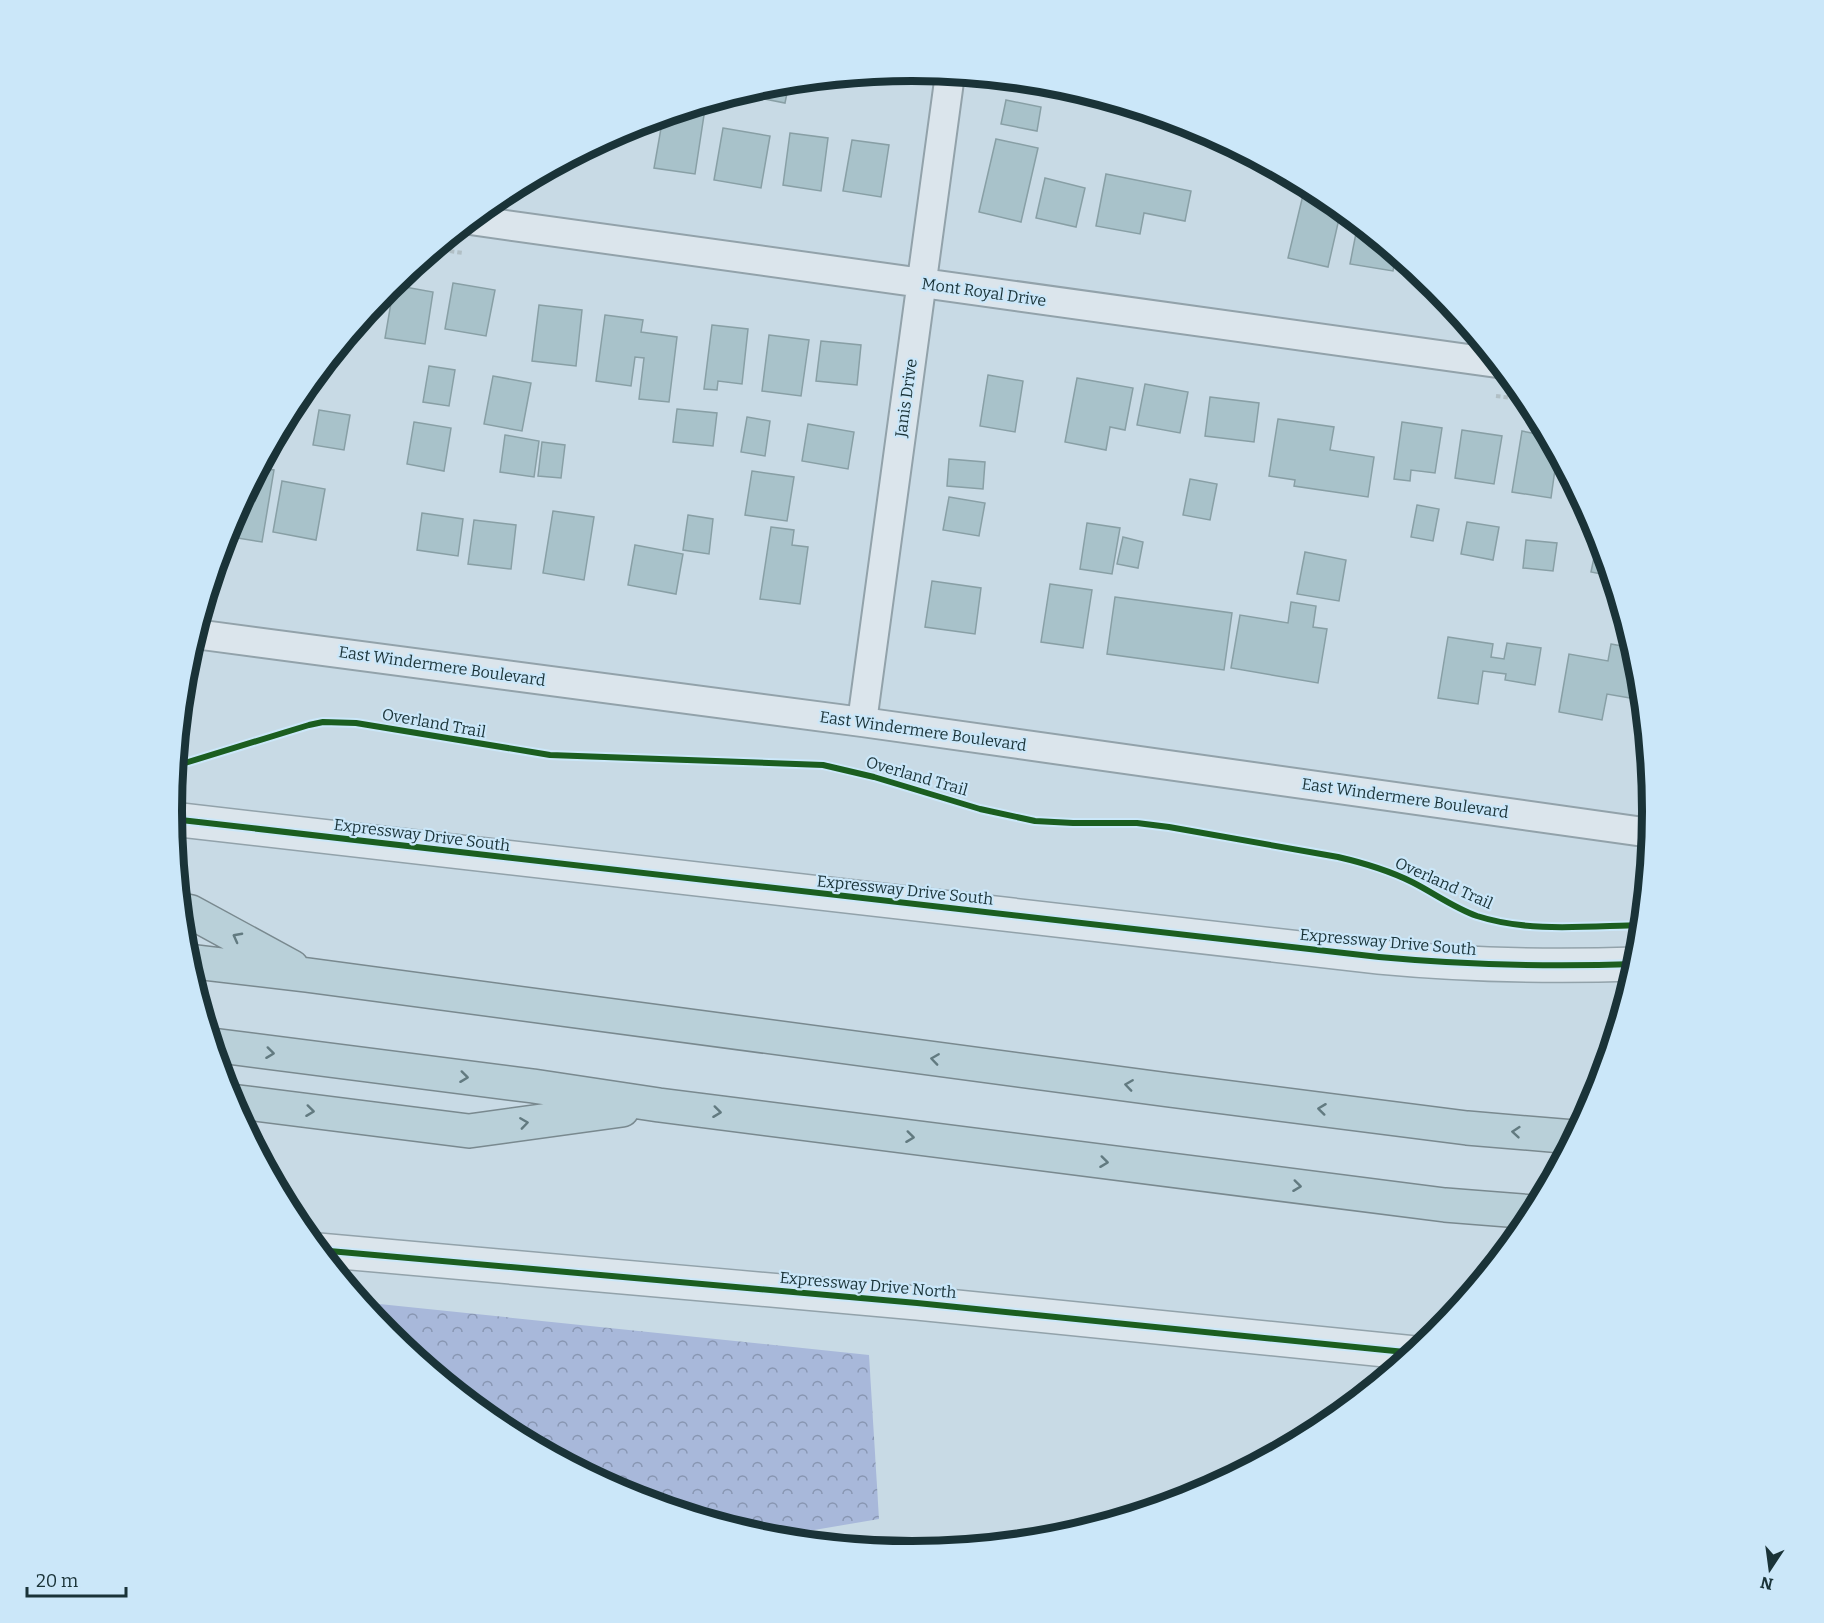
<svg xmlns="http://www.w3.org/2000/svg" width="1824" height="1623" font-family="Bitter,serif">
	<defs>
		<pattern id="forest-crowns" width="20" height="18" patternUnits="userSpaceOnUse" patternTransform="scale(1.5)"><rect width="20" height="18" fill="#a8b8da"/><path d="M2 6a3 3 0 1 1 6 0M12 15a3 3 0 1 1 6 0" fill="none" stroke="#8896b2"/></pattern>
	</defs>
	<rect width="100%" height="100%" fill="#c8dae5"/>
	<!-- forest -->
	<path fill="url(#forest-crowns)" d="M360 1302 869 1355 879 1519 767 1538 628 1496 500 1427 388 1335Z"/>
	<!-- building -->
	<path fill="#a8c2ca" stroke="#889fa5" stroke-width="1.5" d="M789 83 785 103 759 98 761 87Z
		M1038 83 1057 85 1073 90 1072 98 1037 90Z
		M1006 100 1041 107 1037 131 1001 124Z
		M680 111 704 115 695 174 654 168 663 117Z
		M633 126 631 136 615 134 629 127Z
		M723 128 770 136 761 188 714 180Z
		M790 133 828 138 821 191 783 185Z
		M996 139 1038 148 1021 222 979 212Z
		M852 140 889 145 881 197 843 191Z
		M1106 174 1191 191 1185 221 1144 213 1140 234 1096 226Z
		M1045 178 1085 188 1076 227 1036 218Z
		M1303 195 1331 201 1341 210 1328 267 1288 258Z
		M1358 223 1396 255 1393 271 1350 264Z
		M453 283 495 290 486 336 445 329Z
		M394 285 433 292 425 344 385 338Z
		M539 305 582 310 576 366 532 361Z
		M605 315 643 320 641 332 677 337 669 402 639 399 644 358 635 357 631 386 596 381Z
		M712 325 748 329 742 384 718 381 717 390 704 389Z
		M769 335 809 340 801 396 762 391Z
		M821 341 861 345 857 385 816 381Z
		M429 366 455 370 449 406 423 402Z
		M988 375 1023 381 1015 432 980 426Z
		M493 376 531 383 522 431 484 424Z
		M1077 378 1133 388 1125 430 1110 427 1106 450 1065 442Z
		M1145 384 1188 392 1180 433 1137 425Z
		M1210 397 1259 403 1254 442 1205 436Z
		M677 409 717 413 713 446 673 442Z
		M319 410 350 415 344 450 313 445Z
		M747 417 770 421 765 456 741 452Z
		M1278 419 1334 427 1330 450 1374 457 1368 497 1294 486 1295 480 1269 476Z
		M414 422 451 428 444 471 407 464Z
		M1402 422 1442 428 1435 473 1411 470 1410 481 1394 479Z
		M808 424 854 432 848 469 802 461Z
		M1462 430 1502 436 1494 484 1455 478Z
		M1522 431 1547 436 1557 455 1551 498 1512 492Z
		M505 435 539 441 534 477 500 472Z
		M542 442 565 445 561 478 538 476Z
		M949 459 985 462 983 489 947 486Z
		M260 468 274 470 262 542 225 536 228 528Z
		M752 471 794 477 787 521 745 515Z
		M1190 479 1217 484 1210 520 1183 515Z
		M282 481 325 489 316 540 273 532Z
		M949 497 985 503 979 536 943 530Z
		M1417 505 1439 509 1433 541 1411 537Z
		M553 511 594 517 584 580 543 573Z
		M422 513 463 519 458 556 417 550Z
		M688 515 713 519 709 554 683 550Z
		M474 520 516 525 511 569 468 564Z
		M1467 522 1499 527 1493 560 1461 554Z
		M1087 523 1120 528 1112 574 1080 569Z
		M771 527 794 530 792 545 808 547 800 604 760 599Z
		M1123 537 1143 542 1138 568 1117 564Z
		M1598 538 1600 539 1611 576 1591 572Z
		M1526 540 1557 543 1553 571 1523 568Z
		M635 545 683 554 676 594 628 585Z
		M1305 552 1346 560 1339 601 1297 594Z
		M932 581 981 588 975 634 925 627Z
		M1050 584 1092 590 1083 648 1041 642Z
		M1115 597 1232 613 1224 670 1107 654Z
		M1291 602 1316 606 1313 627 1327 629 1318 683 1231 668 1240 615 1288 623Z
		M1448 637 1493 644 1491 657 1504 659 1507 643 1541 648 1535 685 1505 680 1506 674 1483 671 1478 704 1438 698Z
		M1611 644 1633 648 1636 657 1635 661H1637L1639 667 1642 700 1607 694 1602 720 1559 712 1569 654 1608 661Z"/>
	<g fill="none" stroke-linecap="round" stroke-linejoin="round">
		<defs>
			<path id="minor" d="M470 220 1497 363
				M195 634 862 722 1651 833
				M862 722 950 74"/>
			<path id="tertiary" d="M172 819 1379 957C1465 965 1550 967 1636 964
				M318 1250 917 1303 1415 1353"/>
			<path id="motorway" d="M181 910 191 912 292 967
				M187 961 307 975 1169 1090 1467 1128 1574 1137
				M212 1045 533 1086 659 1105 1445 1205 1534 1212
				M231 1101 469 1131 622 1110"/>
		</defs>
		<!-- minor casing -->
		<use href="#minor" stroke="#92a2aa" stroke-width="32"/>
		<!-- tertiary casing -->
		<use href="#tertiary" stroke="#92a2aa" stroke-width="36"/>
		<!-- motorway casing -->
		<use href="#motorway" stroke="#79898f" stroke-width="36"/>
		<!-- path -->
		<path stroke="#b1bfc5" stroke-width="4" stroke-dasharray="4.5 3" stroke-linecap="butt" d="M435 249 463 253
			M1496 396 1528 400"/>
		<!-- minor -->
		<use href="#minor" stroke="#dbe5ec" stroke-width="28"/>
		<!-- tertiary -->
		<use href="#tertiary" stroke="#dbe5ec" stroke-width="33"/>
		<!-- motorway -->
		<use href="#motorway" stroke="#b9d0d9" stroke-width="33"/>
		<defs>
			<path id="cycleway" d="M175 766 309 725 323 722 356 723 550 755 823 765 874 777 980 809 1035 821 1073 823H1137L1169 827 1338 857C1364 863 1388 870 1412 882 1434 893 1454 908 1477 916 1530 933 1588 926 1642 925
				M172 819 1379 957C1465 965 1550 967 1636 964
				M318 1250 917 1303 1415 1353"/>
		</defs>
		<!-- cycleway casing -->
		<use href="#cycleway" stroke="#cbe7f9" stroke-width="10"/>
		<!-- cycleway -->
		<use href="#cycleway" stroke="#1b5e20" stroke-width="6"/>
	</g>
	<!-- one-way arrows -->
	<defs><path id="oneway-chevron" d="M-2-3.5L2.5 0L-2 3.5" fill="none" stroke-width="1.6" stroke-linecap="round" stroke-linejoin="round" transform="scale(1.5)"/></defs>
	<g stroke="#627a80">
		<use href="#oneway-chevron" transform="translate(237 937) rotate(-152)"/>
		<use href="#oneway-chevron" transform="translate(270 1053) rotate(7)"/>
		<use href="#oneway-chevron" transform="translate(935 1059) rotate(-172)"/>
		<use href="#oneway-chevron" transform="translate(464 1077) rotate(7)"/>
		<use href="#oneway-chevron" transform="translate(1129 1085) rotate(-172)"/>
		<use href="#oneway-chevron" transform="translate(1322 1109) rotate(-173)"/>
		<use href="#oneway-chevron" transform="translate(310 1111) rotate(7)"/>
		<use href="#oneway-chevron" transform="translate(717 1112) rotate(7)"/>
		<use href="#oneway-chevron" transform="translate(524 1123) rotate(-8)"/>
		<use href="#oneway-chevron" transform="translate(1516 1132) rotate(-175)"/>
		<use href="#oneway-chevron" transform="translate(910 1137) rotate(7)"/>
		<use href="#oneway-chevron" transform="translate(1104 1162) rotate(7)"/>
		<use href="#oneway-chevron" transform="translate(1297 1186) rotate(7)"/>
	</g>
	<g text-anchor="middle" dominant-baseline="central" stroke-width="4.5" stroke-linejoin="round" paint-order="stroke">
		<!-- street labels -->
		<g font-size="16" fill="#1a3338" stroke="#cbe7f9">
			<text transform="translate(984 292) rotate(8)">Mont Royal Drive</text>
			<text transform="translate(906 398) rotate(-82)">Janis Drive</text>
			<text transform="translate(442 666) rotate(8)">East Windermere Boulevard</text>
			<text transform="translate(434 723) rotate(10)">Overland Trail</text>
			<text transform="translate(923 731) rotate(8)">East Windermere Boulevard</text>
			<text transform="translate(917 776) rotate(16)">Overland Trail</text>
			<text transform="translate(1405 798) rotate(8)">East Windermere Boulevard</text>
			<text transform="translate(422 835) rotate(7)">Expressway Drive South</text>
			<text transform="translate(1444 883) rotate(24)">Overland Trail</text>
			<text transform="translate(905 890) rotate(6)">Expressway Drive South</text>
			<text transform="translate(1388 942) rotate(5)">Expressway Drive South</text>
			<text transform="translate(868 1285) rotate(5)">Expressway Drive North</text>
		</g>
	</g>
	<!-- crop -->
	<path d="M0 0H1824V1623H0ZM182 811a730 730 0 1 1 1460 0a730 730 0 1 1-1460 0Z" fill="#cbe7f9" fill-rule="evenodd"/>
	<path fill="none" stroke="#1a3338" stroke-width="8" d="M182 811a730 730 0 1 1 1460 0a730 730 0 1 1-1460 0Z"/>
	<!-- north arrow -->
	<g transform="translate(1770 1569) rotate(193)" stroke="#cbe7f9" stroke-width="4.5" paint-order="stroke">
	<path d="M0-4.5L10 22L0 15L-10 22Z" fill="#1a3338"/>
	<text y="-9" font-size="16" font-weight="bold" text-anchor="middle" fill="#1a3338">N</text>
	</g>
	<!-- scale -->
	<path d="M27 1587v9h99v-9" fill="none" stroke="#1a3338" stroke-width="3"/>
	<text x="36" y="1587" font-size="18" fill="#1a3338" stroke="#cbe7f9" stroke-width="4.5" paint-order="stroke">20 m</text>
</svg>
